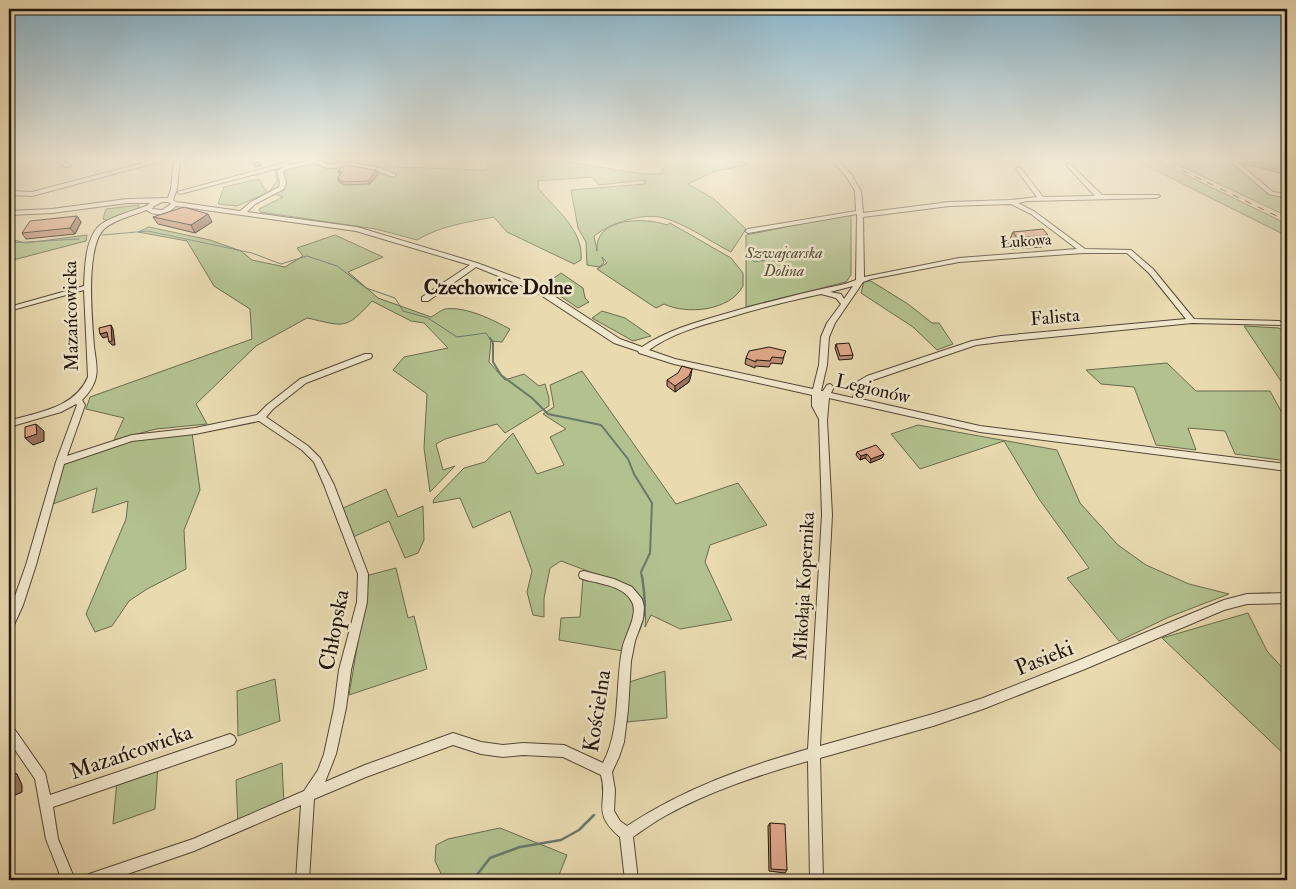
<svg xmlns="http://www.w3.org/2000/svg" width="1296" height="889" font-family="'IM FELL Double Pica',serif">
	<rect width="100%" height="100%" fill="#e9dab0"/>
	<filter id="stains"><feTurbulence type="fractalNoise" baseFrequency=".004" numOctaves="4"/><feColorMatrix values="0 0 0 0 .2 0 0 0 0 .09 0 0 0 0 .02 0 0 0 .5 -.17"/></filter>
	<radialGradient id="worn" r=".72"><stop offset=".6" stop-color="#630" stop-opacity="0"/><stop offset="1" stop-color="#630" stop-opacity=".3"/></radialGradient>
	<!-- green -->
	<path fill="#b2c18e" stroke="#6a6b4e" d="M319 158H379L387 165 396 167 481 170 488 169V161L560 160V158H568L567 162 643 174H661L668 158H742L748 165 715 171 688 184 714 199 746 229 731 252C711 242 686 224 664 218 643 212 611 223 594 236L597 251C594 217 645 217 667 225L670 223 731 258 743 273V286C730 311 687 315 664 304L656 308 597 269 607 263 602 257 604 263 599 267 587 265 586 242 578 228 571 190 645 184V180L599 185 592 177 538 181V188C555 209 584 230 581 260L574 264 507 232 494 217C468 222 440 226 417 240L376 229 260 212 259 209 283 197 269 192 237 206 218 204 224 187 259 179 265 190 269 192 277 181 275 169Z
		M1143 158H1151L1287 224V236L1141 163Z
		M1164 158H1238L1287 172V179L1280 173 1264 168 1232 163 1268 194 1287 199V203L1281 207 1287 210V216Z
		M139 205 138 211 108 221 103 219 106 209Z
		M851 214V275L846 282 746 307V235Z
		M149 227 210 240 241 251 252 260 285 267 303 256 297 248 335 235 383 257 348 272 378 298 431 317C435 315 441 310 445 309 466 306 493 320 510 329L502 342 491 341 489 362 505 380 524 374 539 386 545 384 549 398V406L505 433 497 424 445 439 436 444 443 470 455 466 430 492 424 448 427 394 393 370 404 357 448 348 424 323 411 321 372 301C345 331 344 326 307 318L256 346 196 404 207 424 156 429 114 440 124 418 86 409 90 397 252 339 250 309 214 286 187 241 138 232Z
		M87 235 86 241 9 261V239L26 243Z
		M561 273 583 288 585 298 589 302 578 308 544 285Z
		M864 281H871L908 304 932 323H939L953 344 937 350 913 327 861 293Z
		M602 311 625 318 651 336 633 341 592 318Z
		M1244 326 1279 328 1287 334V390Z
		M1167 363 1196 391H1270L1287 422V461L1235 454 1225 431 1188 428 1196 450 1156 445 1134 387 1101 384 1086 370Z
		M582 371 676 504 738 483 767 525 710 545 705 562 732 620 680 629 651 615 645 627C647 610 644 597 630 587L561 561 550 568 544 598V617L533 615 527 592 532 571 510 511 473 528 460 498 433 503 434 499 464 468 485 462 513 433 537 474 564 465 550 437 566 429 543 414 554 407 550 385Z
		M918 425 1057 450 1080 503 1118 545 1146 565 1189 584 1229 594 1169 617 1119 641 1067 578 1089 568 1039 499 1004 441 920 469 891 434Z
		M192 433 200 490 184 530 186 569 147 589 129 601 112 626 95 632 86 614 126 519 128 501 92 513 97 488 53 504 62 463 131 440Z
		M386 489 398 517 423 506 424 540 418 553 405 558 389 521 353 537 341 509Z
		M396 568 408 618 414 616 427 669 349 695 369 575Z
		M583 578C602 583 632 587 637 609L623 651 559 640 561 618 580 617Z
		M1248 613 1267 651 1287 673V757L1162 638Z
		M665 671 667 718 627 722 629 682Z
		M275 679 280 721 238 736 237 691Z
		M282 763 284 805 238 825 236 780Z
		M158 766 155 809 113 824 117 780Z
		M500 828 567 855 557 880H444L435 861 436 845 448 839Z"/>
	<!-- water -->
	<path fill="#97bbab" stroke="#68796c" d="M1238 158H1287V172Z
		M757 250 771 251 773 259 754 262 750 256 752 252Z"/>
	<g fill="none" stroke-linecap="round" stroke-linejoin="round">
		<!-- stream-far2 -->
		<path stroke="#68796c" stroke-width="1" d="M1222 158 1287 175
			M102 235 148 231 252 253 281 264 307 256 337 266 366 288 395 298 403 311 428 318 457 337 486 333 490 339
			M9 243 79 239"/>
		<!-- stream-far1 -->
		<path stroke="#68796c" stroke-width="2" d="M490 338 493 343V362L501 375 532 398 548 414 601 425 628 459 634 474 652 503 650 553 641 572 642 577"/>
		<!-- stream -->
		<path stroke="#68796c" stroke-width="2.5" d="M637 634C648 614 645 597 642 576
			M473 880 490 858 520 847 561 840 579 830 594 815"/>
		<defs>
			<path id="minor" d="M51 158H59L71 166 66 167Z
				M162 158H173L32 196 9 195V191L32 192Z
				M174 158H180L177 189 173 200 176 202 240 211 251 202 279 187 280 182 277 171 283 167 180 194 177 192 287 162 289 163V165L314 159 328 164 352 163 380 168 395 174 396 175 393 177 379 172 352 167 327 168 314 163 287 169 283 172 286 182 284 189 255 204 247 212 357 227 477 263 539 286 620 339 642 347C666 331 693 323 721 315 762 303 803 293 845 284L856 280 857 214 748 233 745 231 748 229 856 211 855 191 846 176 830 158H836L851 174 861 191 863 213 949 202 1012 200 1037 197 1016 169 1019 167 1021 168 1043 197 1095 196 1067 166V164L1069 163 1102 195H1159L1160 196 1157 198 1027 201 1018 203 1035 212 1085 249 1131 250 1153 269 1194 319 1279 321 1283 323 1282 325 1192 323 1001 342 976 345 873 380 864 386 861 399 980 426 1287 464V471L980 432 829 398 827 420 832 515 820 746 933 714 983 698 1077 661 1224 600 1247 594 1287 593V603L1247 604 1224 610 1085 669 983 709 933 726 820 758 823 880H810L808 761C759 775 710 791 665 816 654 822 643 830 633 837L638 880H625L620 837C590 811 609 804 601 775L563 757 523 755 503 757 481 754 453 745 366 777 314 799 309 880H296L301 805 194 851 110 880H86L87 875 92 873 193 839 304 791 318 770 324 754 334 708 339 670 357 602 358 574 324 485 314 462 302 450 259 421 195 434 132 441 64 464 36 565 23 605 13 627 9 629V613L26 565 56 462 77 405 76 404 61 412 9 427V421C38 412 75 408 88 377L84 290 9 311V307L84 286C85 267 85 243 97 228 107 217 134 211 148 205L150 203H127L52 213 9 215V211L52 209 127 199 168 198 171 189ZM162 202H168L171 204 162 210 152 209 154 206ZM1011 204 1031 214 1077 249 959 258 864 277 863 217 949 206ZM176 206 356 231 470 265 422 297V301H428L476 267 533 290 614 343 638 351 639 353 674 364 812 395V406L819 419 822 515 808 749C742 768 685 788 627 826L620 821 614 811 615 790 612 772 619 757 624 742 628 710 631 661 635 641 643 619 644 607 642 599 632 587 614 579 584 571 580 572 579 575 580 578C596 584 623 584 632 602 639 615 624 636 622 650 615 687 621 729 603 763L564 745 523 743 503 745 481 742 453 733 365 765 325 782 336 754 346 708 351 670 367 602 368 574 334 485 320 458 308 446 266 417 273 409 306 383 371 358 372 356 371 354H365L300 379 267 405 257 415 195 428 132 435 67 456 85 405 82 400C88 394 94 386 96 377 98 368 95 356 94 346 92 320 85 248 104 229 115 219 133 216 146 210 156 217 167 215 176 206ZM1083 253H1127L1149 273 1186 319 1001 336 972 341 867 376 857 382 853 398 831 393 834 387 830 384 827 385 823 391H821L827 365 829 337 835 323 863 282 871 279 959 262ZM853 286 844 299 841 294 830 292ZM821 294 836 298 841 304 827 323 821 337 819 365 813 389 675 359 649 350C671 334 698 326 724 319 756 309 788 301 821 294Z
				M1236 161 1273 192 1287 194V198L1269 194 1234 164V162Z
				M9 725 13 727 45 773 50 795 230 734 234 736 236 740 234 744 230 746 53 807 58 839 75 880H62L46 839 35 779 9 741Z"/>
		</defs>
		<!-- minor casing -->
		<use href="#minor" stroke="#534636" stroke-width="2"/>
		<!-- minor -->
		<use href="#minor" fill="#f1e7cc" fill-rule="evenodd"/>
		<!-- rail -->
		<path stroke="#21150d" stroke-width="1" stroke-dasharray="7 7" stroke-linecap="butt" d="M1157 158 1287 221"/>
	</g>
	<!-- wall -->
	<path fill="#be8f74" stroke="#21150d" d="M338 171 378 174 370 184 345 185 339 182 338 178 340 175Z
		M77 216 81 222 75 234 26 239 22 233Z
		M153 217 212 222 195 233 158 224Z
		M1013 232 1048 235 1042 247 1012 249 1008 244Z
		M836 344 853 355 852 359 839 360 835 348Z
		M784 356 782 364 771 363 769 367 755 366V368L745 364 746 358Z
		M691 375 689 382 675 392 667 386V380Z
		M857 452 884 454 882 458 870 463 865 458 860 460 856 455Z
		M770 823 787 870 785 873 769 871 768 826Z"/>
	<!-- shaded-wall -->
	<path fill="#9b745e" stroke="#21150d" d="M259 162 261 166 255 167 253 163Z
		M376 170 378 174 370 184 368 181Z
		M208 214 212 222 195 233 191 225Z
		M77 216 81 222 75 234 70 228Z
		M111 325 113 329 115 345H112L109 342Z
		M107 332 110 336 103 338 100 334Z
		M692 369 691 375 689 382 675 392V386Z
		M36 424 44 431V441L33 445 25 438Z
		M867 454 865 458 860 460 861 456Z
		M884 454 882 458 870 463 871 459Z
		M9 770 17 774 22 785V792L9 798Z
		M9 828 14 830V859L9 862Z"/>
	<!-- building -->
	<path fill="#dda687" stroke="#21150d" d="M250 158H257L259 162 253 163Z
		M344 165 376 170 368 181 343 182 338 178 342 172 338 171Z
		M184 207 208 214 191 225 153 217Z
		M77 216 70 228 22 233 30 221Z
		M1043 229 1048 235 1017 238 1013 232Z
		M111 325 112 341 109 342 107 332 100 334 99 328Z
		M849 343 853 355 840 356 836 344Z
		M769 347 786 351 783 358 772 357 770 361 756 360V362L746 358 749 351Z
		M682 366 692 369 689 376 675 386 667 380 678 373Z
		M36 424 37 434 25 438V427Z
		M876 445 884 454 871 459 867 454 861 456 857 452Z
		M9 771 14 782V789L9 791Z
		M770 823 785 824 787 870 771 869Z"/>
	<!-- sky -->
	<linearGradient id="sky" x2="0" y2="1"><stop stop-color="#87b7d0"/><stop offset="0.56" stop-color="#f5eedb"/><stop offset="1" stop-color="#f5eedb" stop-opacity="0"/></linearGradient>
	<rect width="1296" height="283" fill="url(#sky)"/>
	<g text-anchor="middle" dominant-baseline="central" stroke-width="5" stroke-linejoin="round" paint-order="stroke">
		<!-- far-street labels -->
		<g font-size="16" fill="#21150d" stroke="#f1e7cc">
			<text transform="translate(1026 241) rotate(-4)">Łukowa</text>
		</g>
		<!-- far-park labels -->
		<g font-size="16" font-style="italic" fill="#54513a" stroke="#f1e7cc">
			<text x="784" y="253">Szwajcarska<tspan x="784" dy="18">Dolina</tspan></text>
		</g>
		<!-- street labels -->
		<g font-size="19" fill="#21150d" stroke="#f1e7cc">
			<text transform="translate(71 316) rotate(-91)">Mazańcowicka</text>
			<text transform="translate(1055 317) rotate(-5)">Falista</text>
			<text transform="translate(873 389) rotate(13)">Legionów</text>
			<text transform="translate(804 586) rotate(-87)">Mikołaja Kopernika</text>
		</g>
		<!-- neighbourhood labels -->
		<g font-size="20" font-weight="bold" fill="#21150d" stroke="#f1e7cc">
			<text x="498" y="287">Czechowice Dolne</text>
		</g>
		<!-- near-street labels -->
		<g font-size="22" fill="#21150d" stroke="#f1e7cc">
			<text transform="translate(334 630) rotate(-79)">Chłopska</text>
			<text transform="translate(1044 658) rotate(-22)">Pasieki</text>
			<text transform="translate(597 711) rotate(-81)">Kościelna</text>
			<text transform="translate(131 752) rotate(-19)">Mazańcowicka</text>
		</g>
	</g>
	<!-- margin -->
	<rect width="1296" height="889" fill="none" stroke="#e9dab0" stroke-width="30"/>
	<rect x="10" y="10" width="1276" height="869" fill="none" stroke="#21150d" stroke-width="2.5"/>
	<rect x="15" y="15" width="1266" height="859" fill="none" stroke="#21150d"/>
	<rect width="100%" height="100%" filter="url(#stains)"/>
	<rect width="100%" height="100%" fill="url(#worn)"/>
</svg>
